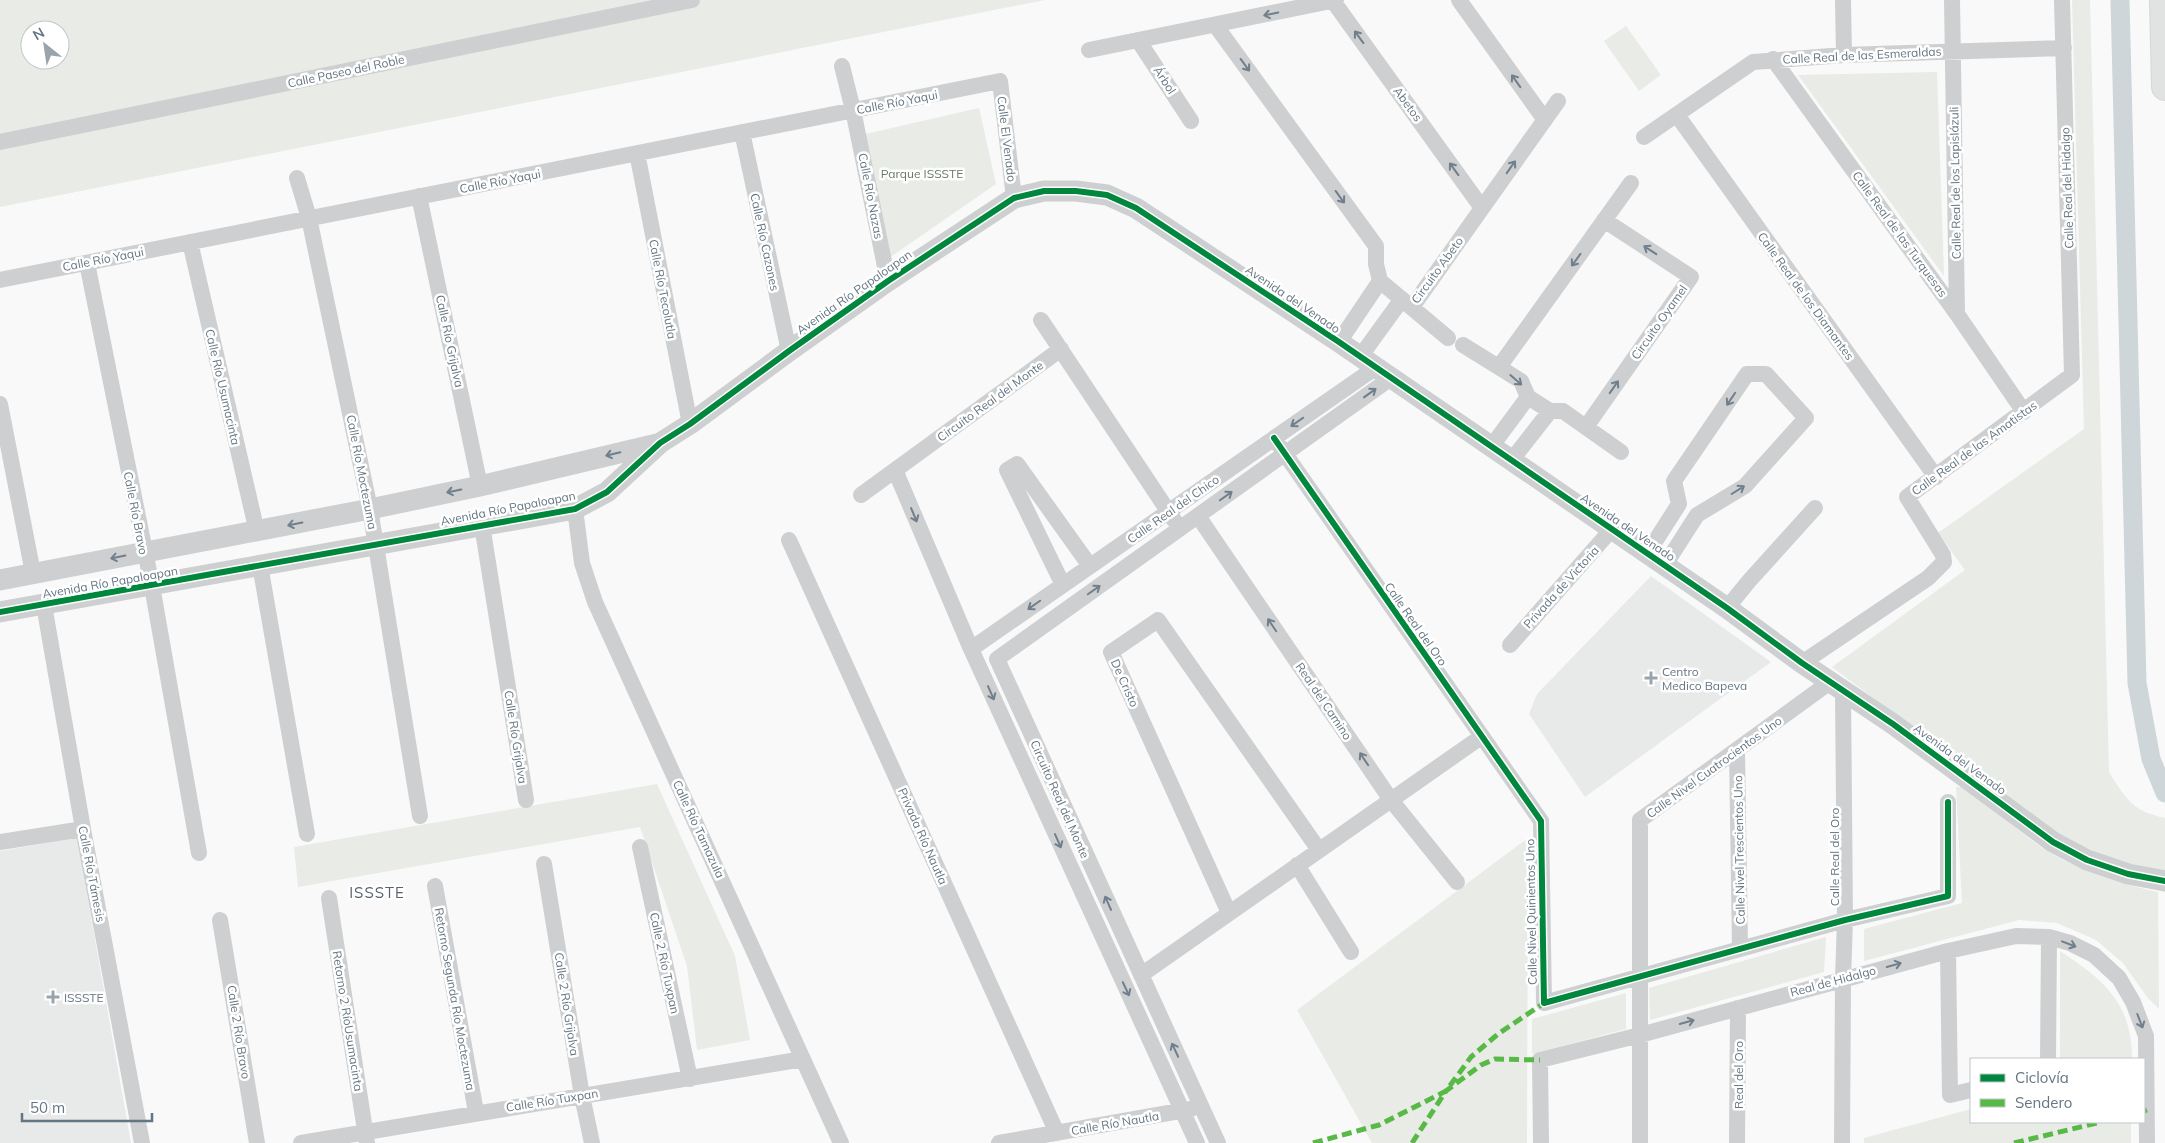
<svg xmlns="http://www.w3.org/2000/svg" width="2165" height="1143" font-family="Mulish,sans-serif">
	<rect width="100%" height="100%" fill="#f9f9f9"/>
	<!-- built -->
	<path fill="#e8e9e9" d="M1651 576 1771 662 1585 797 1529 714 1537 694Z
		M77 838 131 1143H0V851Z"/>
	<!-- green -->
	<path fill="#e8ebe6" fill-rule="evenodd" d="M0 0H1045L0 207ZM30 30H60V60H30Z
		M2072 0H2090L2109 772C2126 799 2132 811 2165 818V871L2126 865 2057 836 1832 667 1965 570 1938 533 2084 429Z
		M1626 26 1661 75 1639 91 1604 41Z
		M1937 72 1944 276 1798 75Z
		M979 108 996 184 889 258 861 135Z
		M657 784 735 956 750 1040 697 1050 687 966 640 827 298 887 294 847Z
		M1956 787H1965C1988 805 2011 825 2034 842 2070 868 2115 883 2158 892L2159 1009 2147 997 2123 963 2096 940 2057 923 2019 920 1864 961V929L1962 903Z
		M1528 838 1527 1143H1372L1297 1010Z
		M1826 937 1824 972 1650 1020 1649 988Z
		M2060 951C2104 980 2132 1003 2132 1059H2060Z
		M1626 993V1029L1532 1054V1019Z
		M1971 1109V1122H2131V1143H1864V1138Z"/>
	<g fill="none" stroke-linecap="round" stroke-linejoin="round">
		<!-- canal -->
		<path stroke="#ced6d9" stroke-width="19" d="M2120 0 2137 683 2151 759 2165 793"/>
		<defs>
			<path id="primary" d="M2163 0 2165 87"/>
		</defs>
		<!-- primary casing -->
		<use href="#primary" stroke="#d5d6d7" stroke-width="28"/>
		<!-- minor -->
		<path stroke="#cecfd0" stroke-width="16" d="M1459 0 1545 120
			M1843 0 1844 55
			M1952 0 1957 314
			M1333 1 1482 208
			M1216 26 1376 246V264L1380 281 1448 338
			M1138 40 1191 121
			M1089 50 1336 0
			M1773 59 1957 314 2024 412
			M842 66 853 110 888 281
			M1677 115 1936 477
			M742 132 789 351
			M1644 137 1753 62 1844 55 2064 48
			M0 142 692 0
			M637 153 690 424
			M297 178 309 218 370 509 420 816
			M419 196 480 486
			M190 242 257 532
			M87 263 152 586 199 853
			M0 280 1000 81 1014 198
			M1412 307 1558 101
			M1041 320 1174 520
			M1339 342 1380 281
			M1463 345 1521 381 1528 397 1550 411H1563L1621 452
			M1360 357 1402 299
			M1499 367 1631 183
			M0 404 33 573
			M1586 427 1691 277 1604 220
			M1274 438 1541 821 1544 1003 1845 920 1948 896V802
			M1491 447 1528 397
			M1511 461 1550 411
			M895 470 971 649 1197 1143
			M861 495 1061 349
			M575 509 582 563 595 602 841 1143
			M1198 516 1391 800 1457 882
			M482 525 526 800
			M789 540 1057 1133
			M1647 554 1679 504 1674 481 1747 374H1766L1806 418 1745 486 1697 515 1665 565
			M260 565 307 834
			M1063 585 1007 470 1017 464 1090 566
			M44 605 83 829 142 1143
			M1727 608 1749 581 1815 508
			M1510 645 1612 529
			M971 649 1375 368
			M1802 663 1928 578 1944 562 1943 555 1907 497 2072 375 2062 0
			M1737 751 1740 948
			M0 842 83 829
			M640 847 690 1079
			M544 864 582 1096 592 1143
			M1297 865 1351 952
			M435 886 476 1112
			M329 898 367 1143
			M1229 913 1111 652 1158 620 1319 850
			M220 920 257 1143
			M1948 951 1950 1095 1971 1090
			M1141 975 1481 737
			M2048 1059 2049 937
			M301 1143 803 1059
			M999 1143 1191 1109
			M1218 1143 997 659 1391 378
			M1541 1143 1540 1060 1640 1035 1948 951 2016 936 2049 937 2070 943 2094 955 2119 978 2133 1002 2146 1036 2147 1143
			M1640 1143V820L1830 682
			M1737 1143 1738 1008
			M1842 1143 1843 978 1845 920 1843 690"/>
		<!-- tertiary -->
		<path stroke="#cecfd0" stroke-width="21" d="M0 580 370 509 480 486 657 444
			M0 612 575 509 607 492 660 443 690 424 789 351 888 281 1014 198 1044 191H1076L1107 195 1136 208 1339 342 1727 608 1802 663 1893 724 2053 842 2087 860 2128 874 2165 881"/>
		<!-- primary -->
		<use href="#primary" stroke="#e1e2e2" stroke-width="26"/>
		<!-- quiet -->
		<path stroke="#58b947" stroke-width="5" stroke-dasharray="10 5" stroke-linecap="butt" d="M2144 1111 2147 1110
			M1313 1143 1379 1125 1446 1091 1471 1057 1498 1034 1544 1003
			M1412 1143 1446 1091 1481 1065 1495 1059 1540 1060
			M2014 1143 2101 1122"/>
		<defs>
			<path id="cycleway" d="M1274 438 1541 821 1544 1003 1845 920 1948 896V802
				M0 612 575 509 607 492 660 443 690 424 789 351 888 281 1014 198 1044 191H1076L1107 195 1136 208 1339 342 1727 608 1802 663 1893 724 2053 842 2087 860 2128 874 2165 881"/>
		</defs>
		<!-- cycleway casing -->
		<use href="#cycleway" stroke="#fff" stroke-width="9"/>
		<!-- cycleway -->
		<use href="#cycleway" stroke="#00873e" stroke-width="6"/>
	</g>
	<!-- one-way arrows -->
	<defs><path id="oneway-shaft" d="M-6 0H5M1.5-3L5.5 0L1.5 3" fill="none" stroke-width="1.6" stroke-linecap="round" stroke-linejoin="round" transform="scale(1.25)"/></defs>
	<g stroke="#707f8b">
		<use href="#oneway-shaft" transform="translate(1271 14) rotate(168)"/>
		<use href="#oneway-shaft" transform="translate(1359 37) rotate(-126)"/>
		<use href="#oneway-shaft" transform="translate(1245 65) rotate(54)"/>
		<use href="#oneway-shaft" transform="translate(1516 81) rotate(-125)"/>
		<use href="#oneway-shaft" transform="translate(1511 167) rotate(-55)"/>
		<use href="#oneway-shaft" transform="translate(1454 169) rotate(-126)"/>
		<use href="#oneway-shaft" transform="translate(1340 197) rotate(54)"/>
		<use href="#oneway-shaft" transform="translate(1650 250) rotate(-147)"/>
		<use href="#oneway-shaft" transform="translate(1576 260) rotate(126)"/>
		<use href="#oneway-shaft" transform="translate(1516 380) rotate(41)"/>
		<use href="#oneway-shaft" transform="translate(1614 387) rotate(-55)"/>
		<use href="#oneway-shaft" transform="translate(1370 393) rotate(-36)"/>
		<use href="#oneway-shaft" transform="translate(1731 399) rotate(124)"/>
		<use href="#oneway-shaft" transform="translate(1297 422) rotate(145)"/>
		<use href="#oneway-shaft" transform="translate(613 454) rotate(167)"/>
		<use href="#oneway-shaft" transform="translate(1738 490) rotate(-32)"/>
		<use href="#oneway-shaft" transform="translate(454 491) rotate(168)"/>
		<use href="#oneway-shaft" transform="translate(1226 496) rotate(-35)"/>
		<use href="#oneway-shaft" transform="translate(914 515) rotate(67)"/>
		<use href="#oneway-shaft" transform="translate(295 524) rotate(169)"/>
		<use href="#oneway-shaft" transform="translate(118 557) rotate(169)"/>
		<use href="#oneway-shaft" transform="translate(1094 590) rotate(-35)"/>
		<use href="#oneway-shaft" transform="translate(1034 605) rotate(145)"/>
		<use href="#oneway-shaft" transform="translate(1272 625) rotate(-124)"/>
		<use href="#oneway-shaft" transform="translate(991 693) rotate(66)"/>
		<use href="#oneway-shaft" transform="translate(1364 759) rotate(-124)"/>
		<use href="#oneway-shaft" transform="translate(1058 841) rotate(66)"/>
		<use href="#oneway-shaft" transform="translate(1108 903) rotate(-114)"/>
		<use href="#oneway-shaft" transform="translate(2069 944) rotate(21)"/>
		<use href="#oneway-shaft" transform="translate(1894 965) rotate(-15)"/>
		<use href="#oneway-shaft" transform="translate(1126 989) rotate(65)"/>
		<use href="#oneway-shaft" transform="translate(2140 1021) rotate(69)"/>
		<use href="#oneway-shaft" transform="translate(1687 1022) rotate(-16)"/>
		<use href="#oneway-shaft" transform="translate(1175 1050) rotate(-115)"/>
	</g>
	<!-- markers -->
	<g fill="#99a4ac" stroke="#fff" stroke-width="2">
		<path d="M1648.5 670.5h5v5h5v5h-5v5h-5v-5h-5v-5h5z"/>
		<path d="M50.5 989.5h5v5h5v5h-5v5h-5v-5h-5v-5h5z"/>
	</g>
	<g text-anchor="middle" dominant-baseline="central" stroke-width="5" stroke-linejoin="round" paint-order="stroke">
		<!-- street labels -->
		<g font-size="12" fill="#657683" stroke="#fff">
			<text transform="translate(1862 55) rotate(-3)">Calle Real de las Esmeraldas</text>
			<text transform="translate(346 71) rotate(-12)">Calle Paseo del Roble</text>
			<text transform="translate(1165 80) rotate(57)">Árbol</text>
			<text transform="translate(897 102) rotate(-11)">Calle Río Yaqui</text>
			<text transform="translate(1408 104) rotate(54)">Abetos</text>
			<text transform="translate(1007 139) rotate(83)">Calle El Venado</text>
			<text transform="translate(500 181) rotate(-11)">Calle Río Yaqui</text>
			<text transform="translate(1955 183) rotate(-91)">Calle Real de los Lapislázuli</text>
			<text transform="translate(2067 188) rotate(-92)">Calle Real del Hidalgo</text>
			<text transform="translate(871 196) rotate(79)">Calle Río Nazas</text>
			<text transform="translate(1900 234) rotate(54)">Calle Real de las Turquesas</text>
			<text transform="translate(765 242) rotate(78)">Calle Río Cazones</text>
			<text transform="translate(103 259) rotate(-11)">Calle Río Yaqui</text>
			<text transform="translate(1437 270) rotate(-54)">Circuito Abeto</text>
			<text transform="translate(663 289) rotate(79)">Calle Río Tecolutla</text>
			<text transform="translate(854 292) rotate(-35)">Avenida Río Papaloapan</text>
			<text transform="translate(1806 296) rotate(54)">Calle Real de los Diamantes</text>
			<text transform="translate(1293 299) rotate(34)">Avenida del Venado</text>
			<text transform="translate(1659 322) rotate(-55)">Circuito Oyamel</text>
			<text transform="translate(450 341) rotate(78)">Calle Río Grijalva</text>
			<text transform="translate(223 387) rotate(77)">Calle Río Usumacinta</text>
			<text transform="translate(990 401) rotate(-36)">Circuito Real del Monte</text>
			<text transform="translate(1974 448) rotate(-36)">Calle Real de las Amatistas</text>
			<text transform="translate(362 472) rotate(79)">Calle Río Moctezuma</text>
			<text transform="translate(508 508) rotate(-11)">Avenida Río Papaloapan</text>
			<text transform="translate(1173 509) rotate(-35)">Calle Real del Chico</text>
			<text transform="translate(136 513) rotate(79)">Calle Río Bravo</text>
			<text transform="translate(1628 527) rotate(34)">Avenida del Venado</text>
			<text transform="translate(110 582) rotate(-10)">Avenida Río Papaloapan</text>
			<text transform="translate(1561 587) rotate(-48)">Privada de Victoria</text>
			<text transform="translate(1416 624) rotate(55)">Calle Real del Oro</text>
			<text transform="translate(1125 683) rotate(66)">De Cristo</text>
			<text transform="translate(1324 701) rotate(56)">Real del Camino</text>
			<text transform="translate(516 737) rotate(81)">Calle Río Grijalva</text>
			<text transform="translate(1960 759) rotate(36)">Avenida del Venado</text>
			<text transform="translate(1714 767) rotate(-36)">Calle Nivel Cuatrocientos Uno</text>
			<text transform="translate(1060 799) rotate(66)">Circuito Real del Monte</text>
			<text transform="translate(699 829) rotate(65)">Calle Río Tamazula</text>
			<text transform="translate(923 836) rotate(66)">Privada Río Nautla</text>
			<text transform="translate(1739 850) rotate(-91)">Calle Nivel Trescientos Uno</text>
			<text transform="translate(1834 857) rotate(-90)">Calle Real del Oro</text>
			<text transform="translate(92 874) rotate(79)">Calle Río Támesis</text>
			<text transform="translate(1531 912) rotate(-91)">Calle Nivel Quinientos Uno</text>
			<text transform="translate(665 963) rotate(78)">Calle 2 Río Tuxpan</text>
			<text transform="translate(1833 981) rotate(-15)">Real de Hidalgo</text>
			<text transform="translate(455 999) rotate(80)">Retorno Segunda Río Moctezuma</text>
			<text transform="translate(567 1004) rotate(81)">Calle 2 Río Grijalva</text>
			<text transform="translate(348 1021) rotate(81)">Retorno 2 RíoUsumacinta</text>
			<text transform="translate(239 1032) rotate(81)">Calle 2 Río Bravo</text>
			<text transform="translate(1738 1075) rotate(-90)">Real del Oro</text>
			<text transform="translate(552 1100) rotate(-9)">Calle Río Tuxpan</text>
			<text transform="translate(1115 1123) rotate(-10)">Calle Río Nautla</text>
		</g>
		<!-- park labels -->
		<g font-size="12" fill="#687a64" stroke="#fff">
			<text x="922" y="173">Parque ISSSTE</text>
		</g>
		<!-- poi labels -->
		<g font-size="12" fill="#657683" stroke="#fff" text-anchor="start">
			<text x="1662" y="671">Centro<tspan x="1662" dy="14">Medico Bapeva</tspan></text>
			<text x="64" y="997">ISSSTE</text>
		</g>
		<!-- quarter labels -->
		<g font-size="15" letter-spacing="1" fill="#57646e" stroke="#fff">
			<text x="377" y="892">ISSSTE</text>
		</g>
	</g>
	<!-- legend -->
	<rect x="1970" y="1058" width="175" height="65" fill="#ffffff" stroke="#c1c8cd"/>
	<rect x="1980" y="1074" width="25" height="8" fill="#00873e" stroke="#c1c8cd"/>
	<text x="2015" y="1083" font-size="15" fill="#657683">Ciclovía</text>
	<rect x="1980" y="1099" width="25" height="8" fill="#58b947" stroke="#c1c8cd"/>
	<text x="2015" y="1108" font-size="15" fill="#657683">Sendero</text>
	<!-- north arrow -->
	<g transform="translate(45 45) rotate(330)"><circle r="24" fill="#ffffff" stroke="#c1c8cd"/>
	<path d="M0-4L9 19L0 12L-9 19Z" fill="#99a4ac"/>
	<text y="-8" font-size="14" font-weight="bold" text-anchor="middle" fill="#657683">N</text>
	</g>
	<!-- scale -->
	<path d="M22 1113v8h130v-8" fill="none" stroke="#657683" stroke-width="2.5"/>
	<text x="30" y="1113" font-size="15" fill="#657683" stroke="#ffffff" stroke-width="4" paint-order="stroke">50 m</text>
</svg>
